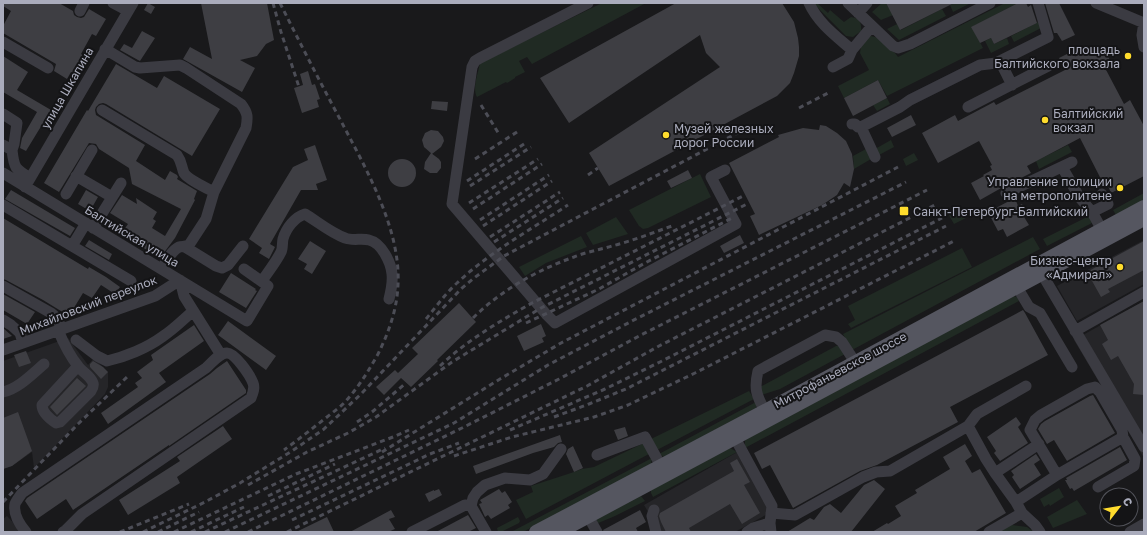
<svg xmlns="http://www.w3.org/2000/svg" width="1147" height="535" font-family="'Golos Text',sans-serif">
	<rect width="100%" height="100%" fill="#19191b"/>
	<!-- built -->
	<path fill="#252528" d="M1144 240V284L1077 321 1057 286Z
		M1144 301V458L1074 340Z
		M68 338 88 365 94 358 108 372V387L105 394 34 468 32 452 12 466 3 469V361Z
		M739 451 773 511 735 532H660L644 505Z
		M7 516 22 532H3V519Z"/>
	<!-- green -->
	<path fill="#202a23" d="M602 3H646L532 64 527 57 519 61 525 72 515 77V78L507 83 506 82 477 97C472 88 478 74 480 63Z
		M815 3H817L828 13 830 10 844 22 851 17C859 18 862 22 861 31L853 37 846 36 814 4Z
		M882 3H886L893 15 881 20 872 12Z
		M954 3H971L953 12 950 5Z
		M1005 3H1018L972 27 983 48 887 96 878 80 844 98 838 86 869 70 860 53 861 46 868 38 871 36 879 38 895 53 898 57Z
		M942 9 946 16 899 40 887 29 897 24 901 30Z
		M1040 21 1041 28 1014 42 1011 36Z
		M991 38 994 44 1007 38 1009 44 991 53 985 41Z
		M887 98 890 104 877 111 873 105Z
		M891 140 894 147 879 155 875 149Z
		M1068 145 1072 152 1039 169 1036 161Z
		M866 149 871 159 854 169 853 156Z
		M914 153 918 160 906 166 903 159Z
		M700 174 711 197 648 228 643 229 639 226 629 210Z
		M1144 193V200L1116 215 1113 210Z
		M959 205 966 218 954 224 947 212Z
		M1089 216 1092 223 1047 246 1043 239Z
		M616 217 628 234 593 245 586 233Z
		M581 236 587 247 546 263 525 276 519 267Z
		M1033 237 1040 249 852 350 843 334Z
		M962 248 972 267 851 328 848 324 855 320 848 306Z
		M1013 296 1017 297 1019 301 745 448V440Z
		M836 346H839L845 354 780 389 761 395 760 387Z
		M749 391 754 399 657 450 651 439Z
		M756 402V408L664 457 659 454Z
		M644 443 649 454 526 519 516 500 533 492 531 486 571 473 582 469 594 467Z
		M730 448 737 452 653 497 651 493V490Z
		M652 458 651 464 523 532H511Z
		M1059 488 1064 497 1050 506 1049 504 1044 507 1040 499Z
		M641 496 645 501 615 516 596 524 597 519Z
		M1077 500 1087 514 1053 528 1047 517Z
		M518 517 520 521 519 523 501 532H498L497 528Z
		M1012 525 1027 527 1034 532H995L1006 526Z"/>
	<!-- building -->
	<path fill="#3e3e43" d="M3 3H59L73 11 74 15 77 17 81 18 84 17 89 9 106 19 96 36 92 34 81 54 84 56 74 73 71 72 67 79 54 71 56 64 3 33V26L11 11 3 6Z
		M148 3 155 7 151 14 144 10Z
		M201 3H267L274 40 266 44 257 56 240 60 255 68 242 92 183 59 190 47 212 59Z
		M676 3H782L794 22 798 38 799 47V56L794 73 790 83 777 96 609 186 589 153 720 67 706 53 700 35 569 123 540 78Z
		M886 3H954L900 30Z
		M1018 3H1026L1028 7 1031 5 1037 23 994 44 991 38 980 43 971 27Z
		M1045 3H1059L1075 35 1062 41 1057 33H1054Z
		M142 31 155 38 140 61 138 60 120 50 124 44 132 48Z
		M1081 47 1086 55 1103 47 1111 62 1104 66 1124 104 1130 100 1144 126V176L1111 193 1108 186 1105 187 1080 138 1027 166 1031 173 1003 187 980 200 971 183 984 176 983 175 992 170 990 166 992 165 979 141 938 163 922 133 955 115 958 121 994 102 996 105 1065 70 1059 58Z
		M3 56 28 72 17 90 51 110 26 151 20 148 22 138 37 112 3 92Z
		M116 64 157 88 164 76 220 109 192 156 106 104 103 103 99 104 96 107 95 110 96 115 145 145 136 161 165 180 170 171 177 175 178 177 177 179 197 191 194 199 195 200 175 238 160 258 121 234 128 224 110 213 122 195 137 204 136 198 157 212 153 219 156 221 152 228 165 236 181 209 132 184 129 168 99 149 96 144 89 143 59 192 44 183 87 110 88 111Z
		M308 71 312 85 315 84 320 99 317 100 319 107 302 113 294 88 303 85 300 74Z
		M878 80 887 98 853 116 844 98Z
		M432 101 448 102 447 111 431 109Z
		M911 115 916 125 892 137 887 128Z
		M820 125 826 126 837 133 846 141 852 154 854 169 850 187 844 183 837 195 822 205 759 235 750 216 755 214 729 163 779 137 778 135 803 128 819 130Z
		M431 130 438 131 443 137 444 141 441 147 432 154 424 147 422 140 425 133Z
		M315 145 327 180 316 184 318 190H301L270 244 275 247 269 259 259 253 262 248 249 239 293 167 308 160 304 149Z
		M431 153 439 159 441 162V168L437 173H430L424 169 425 162Z
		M388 173a14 14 0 1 1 28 0a14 14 0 1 1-28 0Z
		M688 170 692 178 671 188 667 181Z
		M11 190 75 228 70 236 5 199Z
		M86 190 98 197 90 211 78 204Z
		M1015 198 1018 206 1022 204 1028 216 1024 217 1029 225 1007 237 1003 229 998 231 988 212Z
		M3 218 88 269 89 267 106 277 120 287 115 294 101 285 92 298 83 293 69 316 43 300 6 280 3 279Z
		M740 235 744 243 724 253 720 246Z
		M89 240 112 254 109 260 85 246Z
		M310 241 326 251 312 274 304 269 307 264 298 259Z
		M1144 241V270L1108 289 1110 292 1101 297 1087 272Z
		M231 273 256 289 255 290 257 291 246 308 219 292Z
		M3 294 35 312 27 324 3 310Z
		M1144 301V395L1133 394 1134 384 1118 356 1111 360 1102 344 1108 340 1100 325Z
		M459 303 476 322 437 360 438 361 411 387 401 378 384 395 376 387 395 370 398 373 418 354 412 348Z
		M1023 310 1025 313 1048 355 950 407 958 422 877 465 860 471 793 508 770 465 762 469 754 453Z
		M228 321 276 356 266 370 218 335Z
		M541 324 546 336 542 338 544 342 524 351 517 336Z
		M194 325 204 341 159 373 166 382 108 424 101 413 138 387 135 383 142 378 137 372 153 360 151 355Z
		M3 328 11 335 12 336 3 339Z
		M26 351 31 363 19 367 14 355Z
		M93 361 103 367 108 372 101 379 90 367V364Z
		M227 361 246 390V393L169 446V445L73 510 66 499 37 519 25 501 27 498 210 374 217 368Z
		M77 378 86 386 57 415 50 407Z
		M1093 395 1115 433 1067 461 1054 440 1047 444 1038 429 1041 424 1045 421 1090 396Z
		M18 412 32 451 12 466 3 469V418Z
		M1016 417 1021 424 1018 427 1028 443 1000 461 994 453 996 451 987 437Z
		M223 426 232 439 177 477 180 483 128 515 119 500 180 461 177 457Z
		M625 427 628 436 618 440 614 430Z
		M560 435 562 442 558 443 554 447 533 453 476 474 473 466Z
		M965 444 972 456 965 461 972 473 980 469 1006 513 974 532H872L887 523 888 524 901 516 895 506 917 493 915 490 950 469 943 457Z
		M573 446 583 468 574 472 566 454 568 449Z
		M1120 447 1127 460 1074 491 1072 488 1070 489 1065 480H1067L1066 478Z
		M1036 454 1040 460 1034 464 1041 475 1020 489 1012 477 1014 475 1011 471Z
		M737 459 750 482 744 485 760 513 742 524 730 504 689 528 691 532H666L661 522 659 516 660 513 734 471 730 463Z
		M874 480 885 489 851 532H787L810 518 814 520 824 507 830 504 841 513 864 485Z
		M439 489 442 495 429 502 425 494 434 490V491Z
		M499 489 502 493 505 491 512 502 508 505 510 508 491 519 488 515 485 517 479 504 482 503 480 500Z
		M391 510 395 517 389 519 395 529 388 532H350Z
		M640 510 646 522 636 528 638 532H604L603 530Z
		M468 515 476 528 468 532H436Z
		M327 517 334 532H296Z"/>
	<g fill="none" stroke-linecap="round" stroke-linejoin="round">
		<!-- minor -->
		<path stroke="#3b3b42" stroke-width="11" d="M113 3 128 11
			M588 3 480 58 475 61 472 67 452 204 546 314 555 323 736 224 711 177 725 170
			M809 3C818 23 836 36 852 50
			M848 3 893 46 898 48 910 44 990 3
			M1096 3 1144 23
			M80 11 84 3
			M858 13 867 3
			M1144 22 1142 35 1144 47
			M3 42 48 68
			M105 49 135 67 140 68 180 65 186 68 241 104C248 113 248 117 246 128L214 192 206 219 189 245C185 247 182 246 179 247 171 251 166 262 162 269
			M1000 61 1012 85
			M833 67 848 59 852 50 872 26
			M968 107 1048 66
			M102 110 177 155C182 162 181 166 184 173 188 180 207 188 214 192
			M3 114 17 123 14 144 12 150
			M852 124H855L858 127H861L900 107 910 100 980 65 996 63 1048 37 1038 3
			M861 127 875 157
			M3 145 12 150C14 168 15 169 30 178
			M1062 167 1080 198 1092 212 1102 230
			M3 173 247 321 268 286 244 269
			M76 176 112 197
			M25 187 133 3
			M1006 193 1072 162
			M66 194 92 150
			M3 205 131 281
			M1092 212 1108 204 1102 194
			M93 228 121 183
			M72 246 86 223
			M185 247 216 266 222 268 228 265 243 246
			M1042 274 1144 447
			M262 281C268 272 276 262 281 252 283 248 282 243 283 239 286 228 295 217 305 214 318 222 331 233 345 238 352 241 362 238 369 240 382 243 391 263 392 274 393 282 391 291 389 299
			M3 286 51 313 58 319 61 329
			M1017 287 1029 307 1040 313 1072 367
			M3 320 11 325 20 333 23 343
			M58 330C63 342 70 356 78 366 82 372 91 376 93 383 94 386 93 388 91 391L60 422 56 423C50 419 42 412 42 405L78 366
			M1075 331 1144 292
			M76 340 97 356 107 361C125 357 147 348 162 337 173 330 183 320 193 311
			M3 350 155 296 180 280 184 296 221 355
			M1026 386 977 414 968 426 986 459 995 473 1016 502 1022 513 1035 525 1040 532
			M3 392C19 388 31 375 44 364
			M765 411C756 395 754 388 758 371L825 335 836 337 842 342 855 362
			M735 438 772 506 770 523 771 532
			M597 455 645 437 661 466
			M995 473 1039 444
			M1057 475 1123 437 1135 459 1134 466 1098 487
			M1016 502 1057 475 1030 430 1035 420 1041 415 1087 389 1095 387 1100 392 1122 430 1123 437
			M654 510 652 516 656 532
			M771 513 795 515 863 477 876 472 890 471 968 426
			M588 516 597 532
			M26 532C20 525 13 515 15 504 16 501 20 496 22 493L206 368C212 363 219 353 227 353 235 353 250 375 253 383 255 388 253 393 251 398L82 514 66 530 63 532
			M412 532 465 505 471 506
			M486 532 471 506 473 498 477 492 485 485 505 478 530 480 543 474 561 449
			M747 532 753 528 770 523
			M989 532 1022 513
			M1130 532 1144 524"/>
		<!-- major -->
		<path stroke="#555660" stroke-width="14" d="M536 532 765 411 1144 207
			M559 532 1144 219"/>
		<!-- rail -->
		<path stroke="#4c4d56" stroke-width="3" stroke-dasharray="5 4" stroke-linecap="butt" d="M273 3 281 32 299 87
			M280 3C300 43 320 82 341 121 366 169 401 229 398 285 397 309 389 332 378 354 368 372 358 388 344 403 339 408 333 412 327 417 313 428 299 439 284 450
			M481 105 499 134
			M799 108 828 93
			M475 159 520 130
			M588 175 598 168
			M467 181 527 142
			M470 186 531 147
			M469 203 538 159
			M473 209 542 164
			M480 220 549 175
			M483 226 552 181
			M490 237 560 192
			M494 242 563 198
			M473 318C500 291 537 270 574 257 586 252 599 250 612 246 632 241 652 233 672 226
			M426 319C436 307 445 294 457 283 490 252 530 230 568 205
			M526 323 599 289 645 263 734 217
			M440 366C466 341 500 321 532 303L745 195
			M554 417 589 404 626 389 946 226
			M357 422 372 412 406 383
			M510 430 605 389 660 362 942 218
			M382 452 500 379 561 343 898 167
			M454 456 512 437 594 417 628 405 695 373 954 241
			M248 485 307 452 348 433 376 417 452 362 541 308 749 203
			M268 496 335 464
			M3 502 78 424 127 377
			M292 520 430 454 459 443
			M120 532 189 504
			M143 532 205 502 240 483 292 451 324 429 361 394 461 289 474 278 504 256 745 129
			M158 532 199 512
			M174 532 296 474 393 437 409 430
			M191 532 244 507
			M205 532 385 448
			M225 532 454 423 548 365 632 321 906 182
			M248 532 462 428 559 379 641 335 927 190
			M287 532 587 386 659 346 935 205"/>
	</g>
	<!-- markers -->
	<g fill="#ffdc2d" stroke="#141416" stroke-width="1.5">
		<circle cx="1128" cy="56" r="4"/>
		<circle cx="1045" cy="120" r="4"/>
		<circle cx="666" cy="135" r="4"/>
		<circle cx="1120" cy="188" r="4"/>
		<rect x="899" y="206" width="10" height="10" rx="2"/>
		<circle cx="1120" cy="267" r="4"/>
	</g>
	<g text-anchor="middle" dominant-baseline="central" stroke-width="4" stroke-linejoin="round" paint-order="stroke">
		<!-- poi labels -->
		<g font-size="12" fill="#aaacbc" stroke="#141416" text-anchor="end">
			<text x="1120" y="49">площадь<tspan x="1120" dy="14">Балтийского вокзала</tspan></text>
			<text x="1053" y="113" text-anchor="start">Балтийский<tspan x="1053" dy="14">вокзал</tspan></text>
			<text x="674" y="128" text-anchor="start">Музей железных<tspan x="674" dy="14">дорог России</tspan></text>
			<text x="1112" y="181">Управление полиции<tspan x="1112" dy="14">на метрополитене</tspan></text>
			<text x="913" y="211" text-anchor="start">Санкт-Петербург-Балтийский</text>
			<text x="1112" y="260">Бизнес-центр<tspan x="1112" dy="14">«Адмирал»</tspan></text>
		</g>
		<!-- street labels -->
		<g font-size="12" fill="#aaacbc" stroke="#141416">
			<text transform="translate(67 88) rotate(-60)">улица Шкапина</text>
			<text transform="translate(132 236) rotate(31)">Балтийская улица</text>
			<text transform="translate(88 305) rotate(-21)">Михайловский переулок</text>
			<text transform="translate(840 370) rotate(-28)">Митрофаньевское шоссе</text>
		</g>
	</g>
	<!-- border -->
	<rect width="1147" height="535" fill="none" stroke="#aaacbc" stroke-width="8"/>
	<!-- north arrow -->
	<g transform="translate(1119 507) rotate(59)"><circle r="19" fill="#141416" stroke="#505158"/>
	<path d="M0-3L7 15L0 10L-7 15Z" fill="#ffdc2d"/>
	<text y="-6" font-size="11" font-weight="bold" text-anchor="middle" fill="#aaacbc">С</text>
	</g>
</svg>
